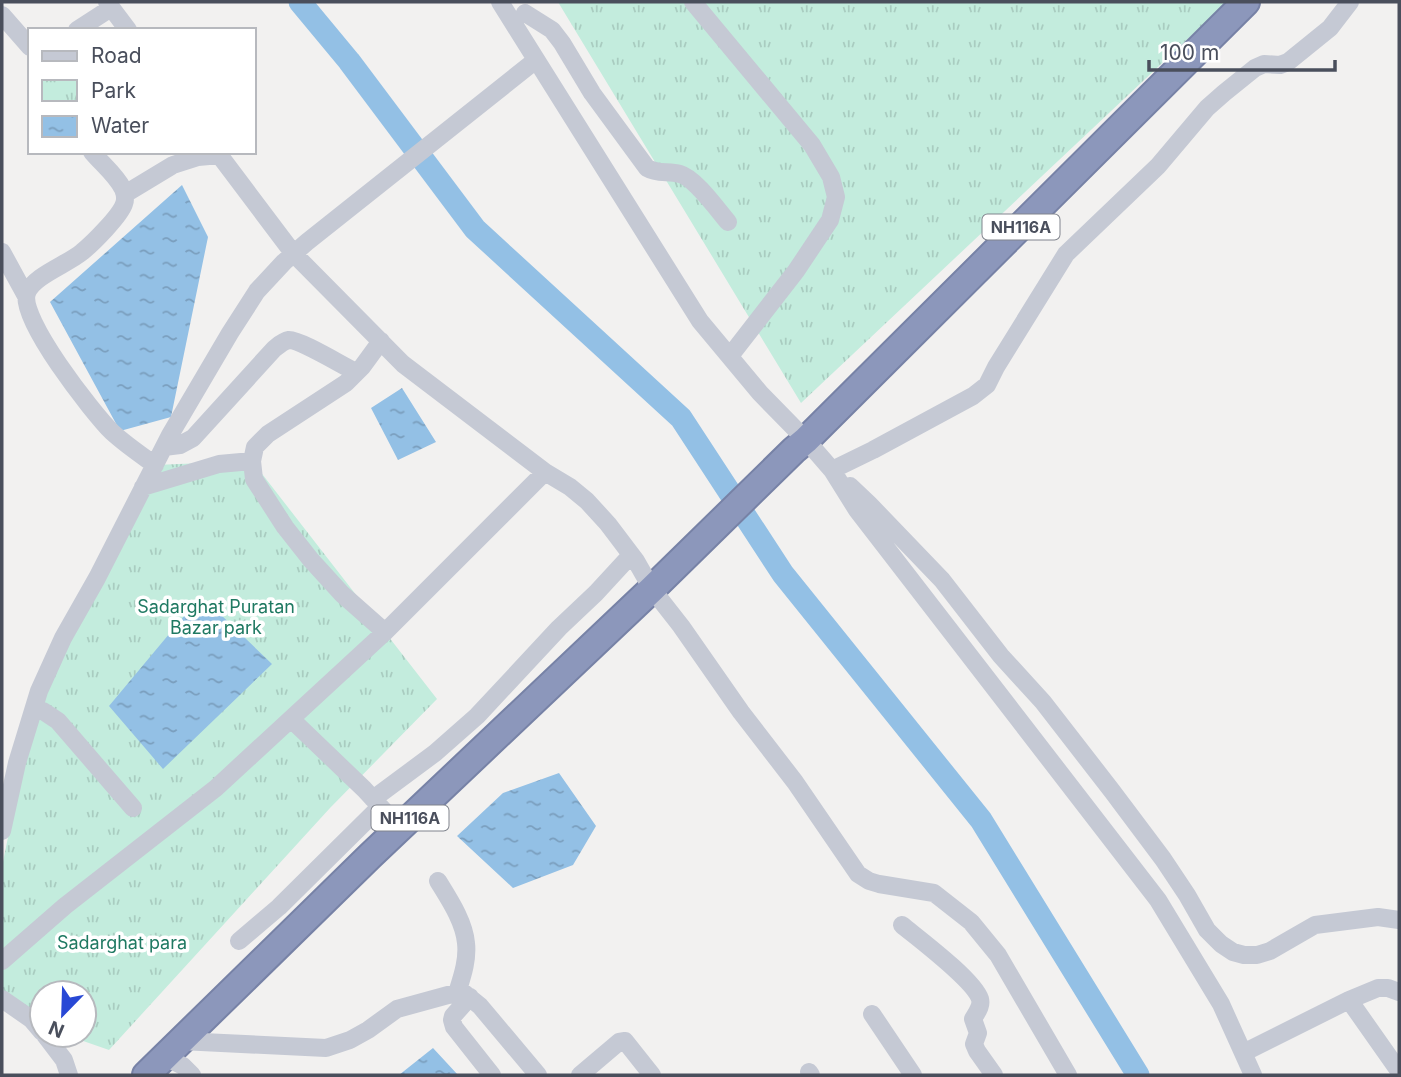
<svg xmlns="http://www.w3.org/2000/svg" width="1401" height="1077" font-family="Inter,sans-serif">
	<defs>
		<pattern id="park-tufts" width="24" height="20" patternUnits="userSpaceOnUse" patternTransform="scale(1.75)"><rect width="24" height="20" fill="#c3ecdd"/><path d="M3 7l-1-3M5 7V3M7 7l1-3M15 17l-1-3M17 17v-4M19 17l1-3" fill="none" stroke="#a9ccc0"/></pattern>
		<pattern id="water-ripples" width="26" height="14" patternUnits="userSpaceOnUse" patternTransform="scale(1.75)"><rect width="26" height="14" fill="#93c0e5"/><path d="M2 4q2-2 4 0t4 0M15 11q2-2 4 0t4 0" fill="none" stroke="#7a9ebd"/></pattern>
	</defs>
	<rect width="100%" height="100%" fill="#f2f1f0"/>
	<!-- park -->
	<path fill="url(#park-tufts)" d="M558 2H1227L801 403Z
		M252 461 437 699 330 808 109 1050 66 1035H84V993H42V1027L2 1000V867L34 708 155 465Z"/>
	<!-- water -->
	<path fill="url(#water-ripples)" d="M182 185 208 237 171 417 120 431 50 302Z
		M402 388 436 442 398 460 371 408Z
		M195 603 218 612 272 664 163 769 109 706Z
		M559 773 596 826 573 865 513 888 457 836 503 793Z
		M433 1048 458 1075H399Z"/>
	<g fill="none" stroke-linecap="round" stroke-linejoin="round">
		<!-- river -->
		<path stroke="#93c0e5" stroke-width="23" d="M300 2 349 61 475 229 681 418 783 574 981 820 1138 1075"/>
		<defs>
			<path id="highway" d="M146 1075 370 856 652 589 794 450 806 440 1246 2"/>
		</defs>
		<!-- highway casing -->
		<use href="#highway" stroke="#7782a6" stroke-width="30"/>
		<!-- minor -->
		<path stroke="#c5c9d4" stroke-width="18" d="M107 2 128 30
			M500 2 700 321 760 393 806 440 832 470 857 510 1158 900 1221 1004 1253 1075
			M693 2 812 145 831 177 836 197 830 220 796 271 730 356
			M525 13 552 30 562 43 592 93 647 168C657 174 668 171 680 174 695 178 717 209 728 222
			M2 15 30 47
			M77 30 111 8
			M92 152C102 164 116 175 123 189 125 194 126 199 124 204 120 216 93 243 82 252 68 264 33 276 27 293 18 318 93 413 112 432 125 444 141 455 155 465
			M217 152 293 253 403 364 545 472 570 487 587 501 608 524 636 561 652 589 681 626 741 712 795 782 858 874 869 881 879 884 934 893 971 922 998 955 1068 1075
			M125 194 173 165 198 157 220 155
			M2 252 26 296
			M381 341 362 367 346 383 268 434 255 447 252 461 254 479 285 527 311 560 342 594 385 632
			M164 447 180 445 193 438 274 349C279 345 283 341 289 340 301 340 343 366 356 372
			M832 470 873 450 973 396 987 385 996 367 1066 254 1158 166 1207 108 1224 93 1255 68 1264 64 1280 65 1288 62 1330 28 1350 2
			M850 486 869 504 942 580 1001 656 1043 702 1112 791 1163 859 1187 895 1207 930 1221 944 1233 952 1244 955H1257L1270 951 1315 925 1378 917 1399 920
			M143 487 219 464 252 461
			M34 708 43 711 58 721 133 808
			M291 719 364 789 400 828
			M373 799 435 753 477 716 559 628 596 593 631 555
			M2 831 17 763 39 691 63 638 97 578 170 435 230 333 257 291 284 262 307 242 536 60
			M438 881C449 899 464 921 466 943 468 960 462 977 457 993
			M902 925C919 939 974 980 980 999 982 1006 977 1012 973 1019L978 1033 974 1044 977 1051 994 1075
			M239 941 279 907 380 807
			M2 961 65 906 216 788 385 632 545 472
			M470 997 453 1016 452 1020 454 1027 492 1075
			M2 999 31 1019 42 1032
			M1349 1000 1399 1071
			M872 1014 913 1075
			M45 1035 64 1060 69 1075
			M181 1041 326 1048 350 1040 368 1030 397 1009 448 995 464 993 480 1006 538 1075
			M1243 1053 1349 1000 1378 988H1388L1399 992
			M165 1057 183 1066 192 1075
			M809 1072 811 1075
			M580 1075 619 1042 625 1041 652 1075"/>
		<!-- highway -->
		<use href="#highway" stroke="#8c97bb" stroke-width="26"/>
	</g>
	<g text-anchor="middle" dominant-baseline="central" stroke-width="7" stroke-linejoin="round" paint-order="stroke">
		<!-- shield labels -->
		<g fill="#fff" stroke="#80848d" stroke-width="2">
			<rect x="982.5" y="214.5" width="77" height="25" rx="5"/>
			<rect x="371.5" y="805.5" width="77" height="25" rx="5"/>
		</g>
		<g font-size="16" font-weight="bold" fill="#4a4f5c">
			<text x="1021" y="227">NH116A</text>
			<text x="410" y="818">NH116A</text>
		</g>
		<!-- park labels -->
		<g font-size="18" fill="#1f7962" stroke="#fff">
			<text x="216" y="606">Sadarghat Puratan<tspan x="216" dy="21">Bazar park</tspan></text>
			<text x="122" y="942">Sadarghat para</text>
		</g>
	</g>
	<!-- border -->
	<rect width="1401" height="1077" fill="none" stroke="#4a4f5c" stroke-width="7"/>
	<!-- legend -->
	<rect x="28" y="28" width="228" height="126" fill="#ffffff" stroke="#b7b9be" stroke-width="2"/>
	<rect x="42" y="51" width="35" height="10" fill="#c5c9d4" stroke="#b7b9be" stroke-width="2"/>
	<text x="91" y="63" font-size="21" fill="#4a4f5c">Road</text>
	<rect x="42" y="80" width="35" height="21" fill="url(#park-tufts)" stroke="#b7b9be" stroke-width="2"/>
	<text x="91" y="98" font-size="21" fill="#4a4f5c">Park</text>
	<rect x="42" y="116" width="35" height="21" fill="url(#water-ripples)" stroke="#b7b9be" stroke-width="2"/>
	<text x="91" y="133" font-size="21" fill="#4a4f5c">Water</text>
	<!-- north arrow -->
	<g transform="translate(63 1014) rotate(203)"><circle r="33" fill="#ffffff" stroke="#b7b9be" stroke-width="2"/>
	<path d="M0-5L12 26L0 18L-12 26Z" fill="#2848d5"/>
	<text y="-10" font-size="19" font-weight="bold" text-anchor="middle" fill="#4a4f5c">N</text>
	</g>
	<!-- scale -->
	<path d="M1149 60v10h186v-10" fill="none" stroke="#4a4f5c" stroke-width="3.5"/>
	<text x="1160" y="60" font-size="21" fill="#4a4f5c" stroke="#ffffff" stroke-width="5" paint-order="stroke">100 m</text>
</svg>
